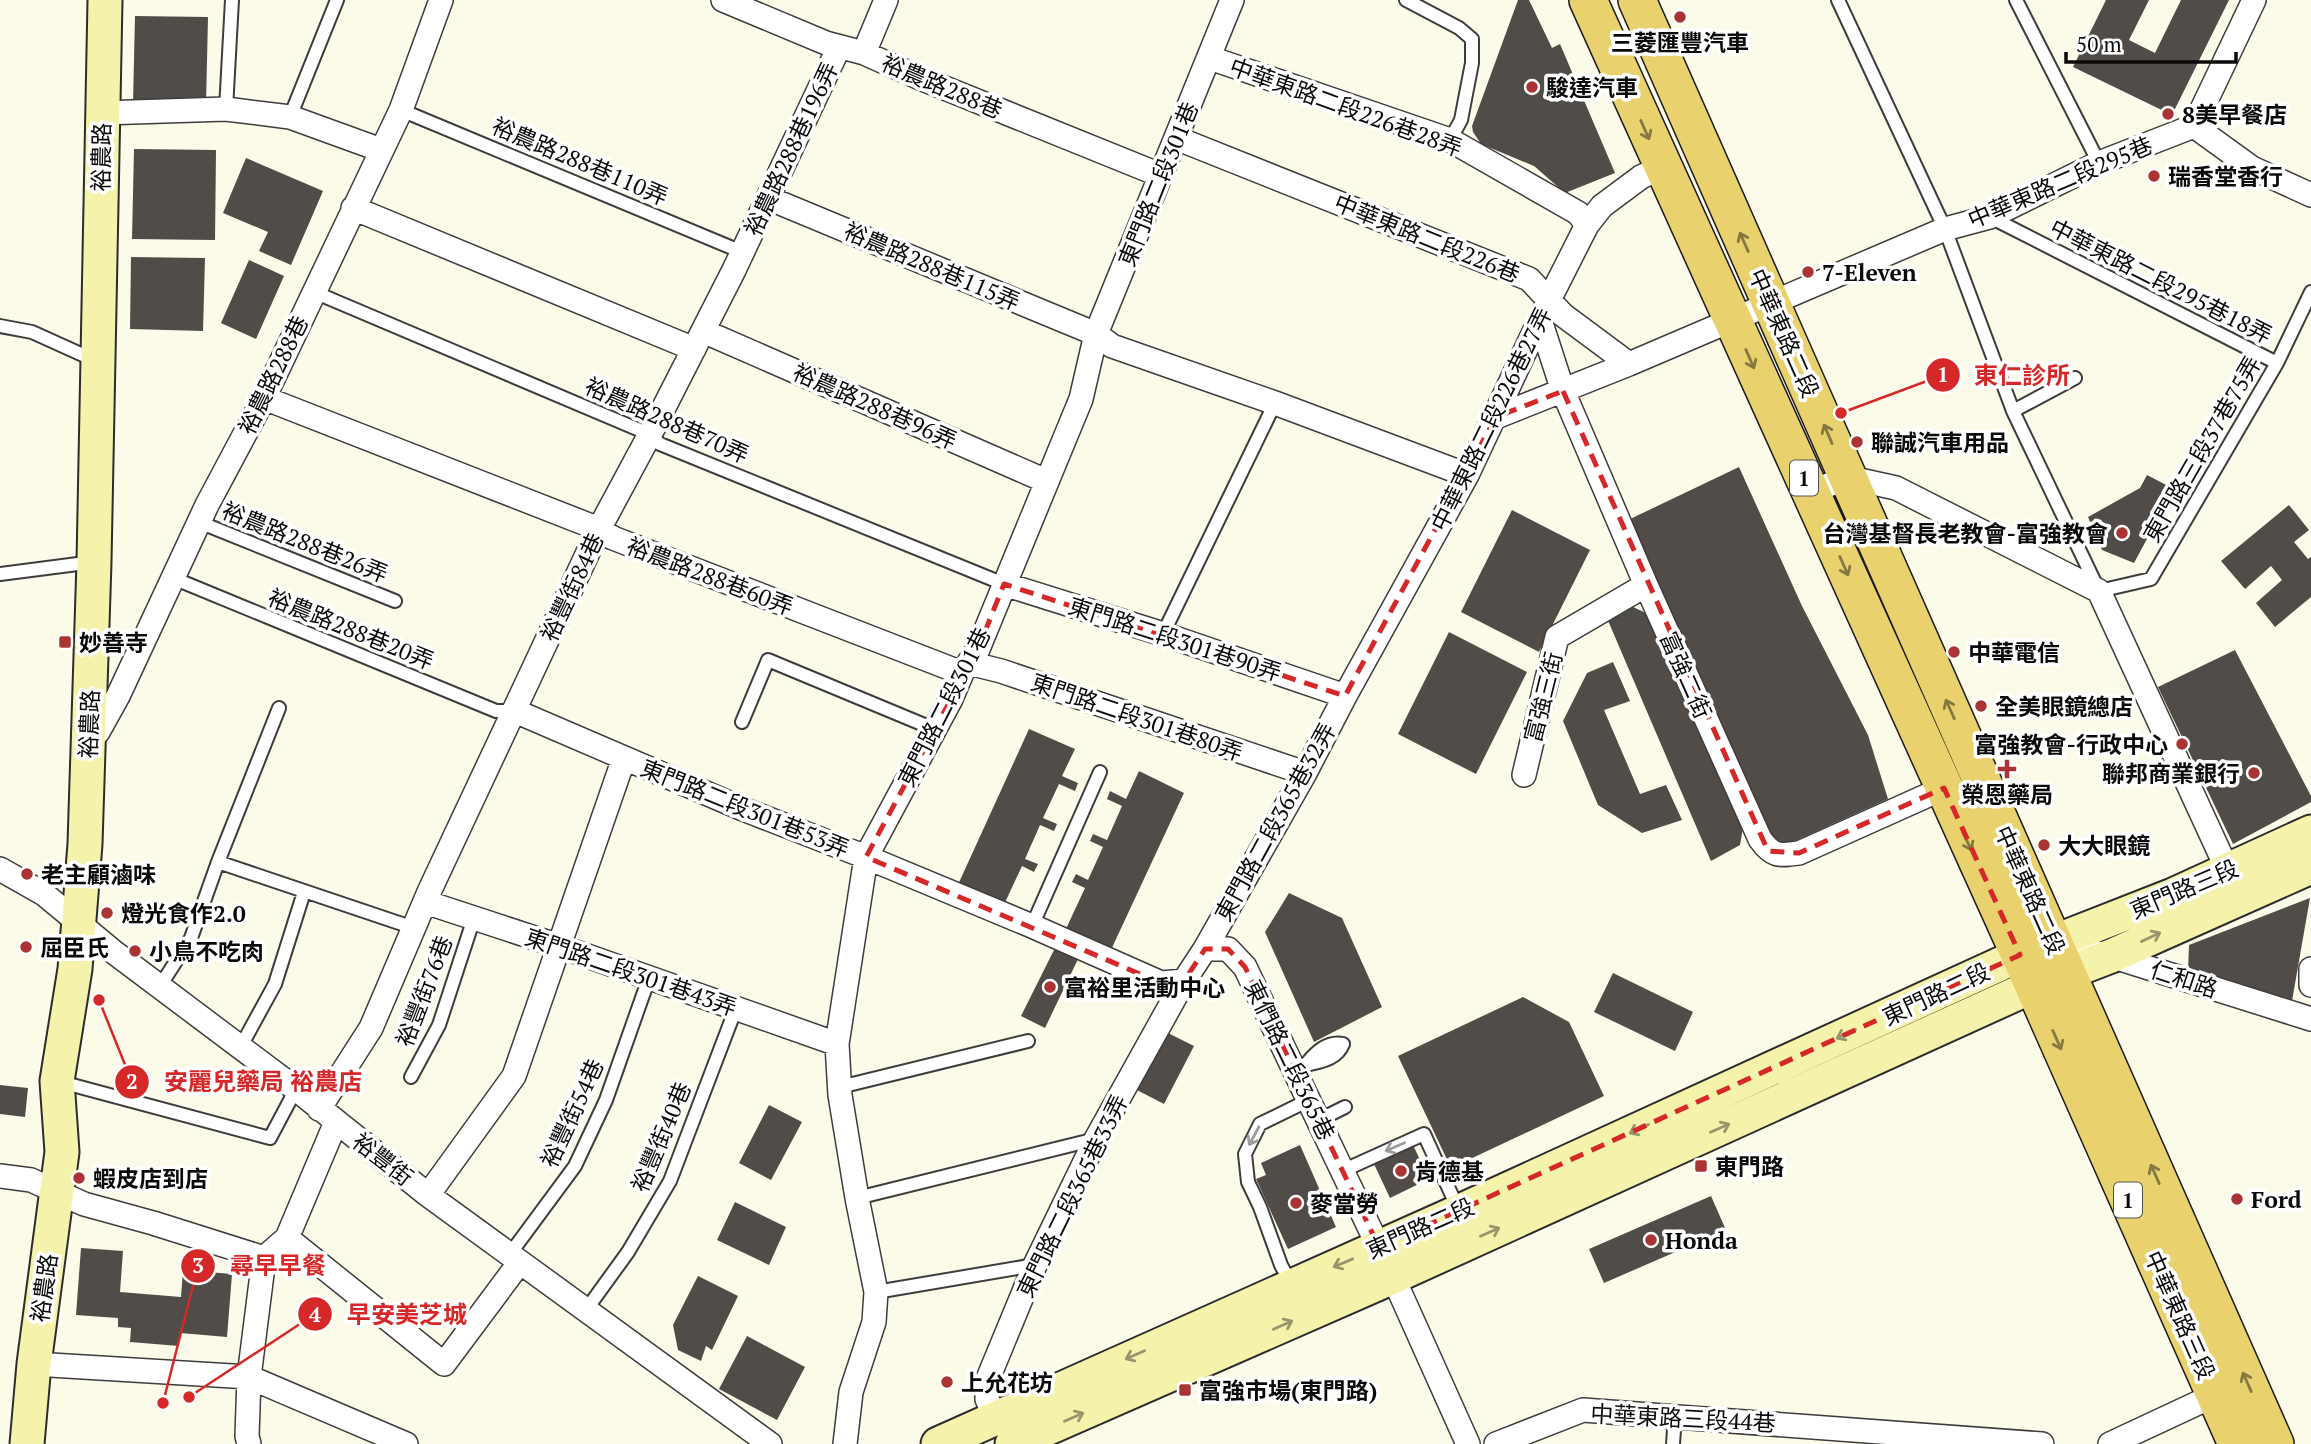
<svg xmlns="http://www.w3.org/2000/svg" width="2311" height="1444" font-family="'PT Serif','Noto Sans TC',serif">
	<rect width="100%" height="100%" fill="#fcfae9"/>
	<!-- building -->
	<path fill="#514c47" d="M1518 0H1529L1552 48 1560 44 1615 173 1565 193 1534 166 1481 144 1473 132 1472 126Z
		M2106 0H2149L2129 40 2155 53 2181 0H2229L2172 115 2073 67Z
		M135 16 208 17 206 105 133 103Z
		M134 149 216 150 215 240 132 239Z
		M246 158 323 191 291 265 259 251 268 232 223 213Z
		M131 257 205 258 203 331 130 329Z
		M249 260 284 276 256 339 221 323Z
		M1739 467 1802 606 1868 735 1888 799 1777 849 1626 521Z
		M2147 475 2174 489 2134 563 2102 550 2088 517 2140 488Z
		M2289 505 2309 530 2294 542 2308 559 2311 557V597L2275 627 2256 603 2282 580 2271 566 2245 589 2221 561Z
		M1512 510 1590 550 1539 652 1461 612Z
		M1631 606 1648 614 1744 822 1740 845 1711 861 1606 616Z
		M1449 632 1527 672 1476 774 1398 734Z
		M2235 650 2311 796V802L2233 844 2158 687Z
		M1613 662 1630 701 1604 710 1640 794 1666 785 1682 820 1642 833 1598 805 1563 721 1587 673Z
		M1029 729 1075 749 1062 776 1078 783 1075 791 1059 784 1043 818 1057 824 1054 831 1040 825 1025 859 1038 864 1034 872 1022 866 1002 909 956 889Z
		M1139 771 1184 793 1110 952 1065 931 1085 888 1072 882 1076 874 1088 880 1103 847 1090 841 1093 834 1107 840 1122 806 1107 799 1110 791 1126 799Z
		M1289 893 1342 918 1382 1007 1314 1042 1265 932Z
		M2310 898 2292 1001 2188 971 2189 945Z
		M1056 946 1079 957 1045 1028 1021 1016Z
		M1613 973 1693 1012 1675 1051 1594 1012Z
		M1523 997 1569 1022 1604 1096 1451 1168 1398 1056Z
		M1164 1031 1194 1046 1164 1104 1135 1089Z
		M0 1085 28 1088 25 1117 0 1114Z
		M769 1105 802 1122 771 1180 739 1163Z
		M1300 1145 1336 1227 1288 1249 1256 1179 1266 1175 1261 1163Z
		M1413 1145 1429 1179 1390 1198 1374 1164Z
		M1711 1196 1726 1230 1604 1283 1589 1249Z
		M735 1202 786 1227 769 1265 717 1240Z
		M81 1248 123 1251 120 1292 181 1297 183 1270 232 1274 227 1337 180 1333 179 1346 130 1342 131 1328 118 1327V1318L76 1315Z
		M698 1276 738 1296 712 1350 706 1346 701 1361 678 1350 673 1325Z
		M747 1336 805 1367 777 1420 719 1389Z"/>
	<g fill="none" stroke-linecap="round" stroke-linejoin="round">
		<defs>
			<path id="lane" d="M1406 0 1459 28 1472 39V63L1461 120 1450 140
				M1838 0 1945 229 2013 411 2099 591 2151 579 2277 363 2311 292
				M2016 0 2099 163
				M226 109 232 0
				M401 110 742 252
				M290 117 337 0
				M1990 217 2277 363
				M314 292 649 434 660 444 1004 584
				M0 326 32 332 94 360
				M2013 411 2075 378
				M199 522 395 601
				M0 574 93 562
				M173 578 496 711H515
				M1163 634 1275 403
				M742 722 768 660 934 729
				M218 862 414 928
				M1032 926 1100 772
				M160 986 191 938 218 862 279 708
				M240 1048 275 984 304 892
				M1295 1069C1311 1061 1335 1064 1343 1044 1327 1041 1316 1052 1307 1063
				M411 1077 439 1025 474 918
				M61 1082 270 1138 296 1089
				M840 1087 1028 1041
				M1319 1120 1345 1107
				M1342 1171 1424 1134 1459 1211
				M857 1198 1096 1139
				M510 1254 575 1166 606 1100 649 978
				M1291 1284 1281 1265 1260 1207 1248 1182 1245 1154 1260 1124 1309 1100
				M876 1292 1035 1265
				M586 1310 628 1252 670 1181 736 1008
				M1673 1444 1675 1416"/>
			<path id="street" d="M723 0 826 43 864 53 920 78 1160 175
				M864 53 886 0
				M1210 58 1450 140 1578 213 1587 225
				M102 113 226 109 290 117 381 150
				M2194 126 2254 0
				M1176 138 1529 279 1563 315 1629 364 1945 229 1990 217 2099 163 2194 126 2252 168 2311 195
				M768 198 1096 334 1112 346 1275 403 1467 475
				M353 208 694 349
				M1540 320 1563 391 1646 585 1760 839C1772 856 1778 856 1799 853L1944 788
				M703 331 1046 481
				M264 398 599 529 613 538 962 673
				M1496 417 1629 364
				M1811 493 1846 477 1896 488 2099 591 2228 871
				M1004 584 1163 634 1345 696
				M969 663 1001 671 1305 773
				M515 711 743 809 866 857 1032 926 1161 983 1184 981 1205 949H1228L1245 967 1393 1277 1468 1444
				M88 741 98 732 118 696 207 505 264 398 401 110 441 0
				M1524 775 1557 637 1646 585
				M0 869 44 894 115 953 296 1089 428 1195 770 1444
				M425 902 559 946 837 1044
				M2055 943 2111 956 2311 1019
				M1205 949 1305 773 1345 696 1467 475 1549 300 1587 225 1602 206 1641 177 1662 167
				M2311 969V985
				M319 1109 371 1028 429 892 599 529 656 423 734 270 839 47
				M0 1176 31 1180 84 1204 153 1223 264 1258
				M428 1195 514 1076 624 758
				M287 1238 444 1364 520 1262
				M34 1364 249 1377 406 1444
				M995 1417 987 1399V1381L1035 1265 1096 1139 1184 981
				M249 1444 247 1436 249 1377 264 1258 287 1238 336 1122
				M845 1444 851 1392 874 1322 876 1292 857 1198 840 1095 837 1044 866 857 951 699 962 673 978 649 1081 399 1096 334 1232 0
				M1496 1444 1583 1410 2042 1444
				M2110 1444 2215 1395"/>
			<path id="secondary" d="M27 1444 34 1364 62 1152 57 1081 75 969 85 844 94 562 105 0
				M938 1444 1460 1211 2020 955 2173 895 2311 832
				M1012 1444 1393 1277 2033 986 2111 956 2311 867"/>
			<path id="primary" d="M1588 0 2020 955 2237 1444
				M1637 0 2275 1444"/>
		</defs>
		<!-- lane casing -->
		<use href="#lane" stroke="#3d3d3d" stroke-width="16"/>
		<!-- street casing -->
		<use href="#street" stroke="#3d3d3d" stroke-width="26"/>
		<!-- secondary casing -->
		<use href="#secondary" stroke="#2c2c2c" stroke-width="37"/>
		<!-- primary casing -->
		<use href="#primary" stroke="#1b1b1b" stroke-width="40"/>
		<!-- lane -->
		<use href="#lane" stroke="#fff" stroke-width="12"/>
		<!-- street -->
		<use href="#street" stroke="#fff" stroke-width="23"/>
		<!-- secondary -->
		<use href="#secondary" stroke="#f5f2ab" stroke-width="33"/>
		<!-- primary -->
		<use href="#primary" stroke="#e9d26d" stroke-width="37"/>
	</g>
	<!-- one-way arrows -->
	<defs><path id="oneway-shaft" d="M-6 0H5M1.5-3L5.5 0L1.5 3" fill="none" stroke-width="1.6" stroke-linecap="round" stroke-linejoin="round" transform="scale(1.75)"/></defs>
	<g stroke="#857840">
		<use href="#oneway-shaft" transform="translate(1645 130) rotate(66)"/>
		<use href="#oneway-shaft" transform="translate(1744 242) rotate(-114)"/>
		<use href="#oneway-shaft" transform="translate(1750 359) rotate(66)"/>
		<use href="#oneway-shaft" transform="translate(1828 434) rotate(-113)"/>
		<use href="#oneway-shaft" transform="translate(1844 566) rotate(66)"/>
		<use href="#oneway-shaft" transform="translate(1950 709) rotate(-114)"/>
		<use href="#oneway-shaft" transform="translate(1967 841) rotate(65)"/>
		<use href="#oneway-shaft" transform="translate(2057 1040) rotate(66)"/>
		<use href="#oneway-shaft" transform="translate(2155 1174) rotate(-114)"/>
		<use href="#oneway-shaft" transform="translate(2247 1382) rotate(-114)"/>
	</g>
	<g stroke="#97956b">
		<use href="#oneway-shaft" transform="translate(2151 937) rotate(-25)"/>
		<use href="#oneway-shaft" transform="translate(1846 1034) rotate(155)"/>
		<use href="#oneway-shaft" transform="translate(1720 1128) rotate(-24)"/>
		<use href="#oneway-shaft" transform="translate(1639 1129) rotate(155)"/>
		<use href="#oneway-shaft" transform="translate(1490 1232) rotate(-24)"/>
		<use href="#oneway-shaft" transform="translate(1343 1263) rotate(157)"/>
		<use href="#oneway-shaft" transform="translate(1283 1325) rotate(-24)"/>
		<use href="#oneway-shaft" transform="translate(1135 1355) rotate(156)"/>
		<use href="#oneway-shaft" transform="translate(1074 1417) rotate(-24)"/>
	</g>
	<g stroke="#9d9d9d">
		<use href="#oneway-shaft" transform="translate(1254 1136) rotate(118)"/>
		<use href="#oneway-shaft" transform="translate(1395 1147) rotate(156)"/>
	</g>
	<!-- marked area -->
	<path fill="none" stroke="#d62828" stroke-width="5" stroke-dasharray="14 9" stroke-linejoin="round" d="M1563 391 1768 851 1799 853 1944 788 2020 955 1379 1247 1245 967 1228 949H1205L1184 981 1161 983 866 857 978 649 1004 584 1345 696 1496 417Z"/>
	<!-- markers -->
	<g fill="#a93433" stroke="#fff" stroke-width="2.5">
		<circle cx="1680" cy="17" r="7"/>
		<circle cx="1532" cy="87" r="7"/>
		<circle cx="2168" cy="114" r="7"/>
		<circle cx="2154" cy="176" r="7"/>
		<circle cx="1808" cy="272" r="7"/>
		<circle cx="1857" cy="442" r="7"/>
		<circle cx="2122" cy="533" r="7"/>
		<rect x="58" y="635" width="14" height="14" rx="3.5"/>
		<circle cx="1954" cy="652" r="7"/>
		<circle cx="1981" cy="706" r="7"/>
		<circle cx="2182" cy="744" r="7"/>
		<path d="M2003.5 758.5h7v7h7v7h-7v7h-7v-7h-7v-7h7z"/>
		<circle cx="2254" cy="773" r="7"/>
		<circle cx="2044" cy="845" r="7"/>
		<circle cx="27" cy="874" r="7"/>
		<circle cx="107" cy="913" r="7"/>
		<circle cx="26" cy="947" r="7"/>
		<circle cx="135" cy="951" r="7"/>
		<circle cx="1050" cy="987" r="7"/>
		<rect x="1694" y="1159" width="14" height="14" rx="3.5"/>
		<circle cx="1401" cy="1171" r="7"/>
		<circle cx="79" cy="1178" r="7"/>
		<circle cx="2237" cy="1199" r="7"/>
		<circle cx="1296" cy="1203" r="7"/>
		<circle cx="1651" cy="1240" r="7"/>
		<circle cx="947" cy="1382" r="7"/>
		<rect x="1178" y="1383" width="14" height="14" rx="3.5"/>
	</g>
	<g text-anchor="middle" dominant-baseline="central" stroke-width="7" stroke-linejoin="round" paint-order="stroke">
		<!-- shield labels -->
		<g fill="#fff" stroke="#545454" stroke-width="2">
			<rect x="1790" y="460.5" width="28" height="35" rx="5"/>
			<rect x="2114" y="1182.5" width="28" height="35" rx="5"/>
		</g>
		<g font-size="21" font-weight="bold" fill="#0a0a0a">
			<text x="1804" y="478">1</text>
			<text x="2128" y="1200">1</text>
		</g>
		<!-- poi labels -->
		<g font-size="23" font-weight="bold" fill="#0a0a0a" stroke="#fff" text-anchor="start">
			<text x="1680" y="42" text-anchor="middle">三菱匯豐汽車</text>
			<text x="1546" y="87">駿達汽車</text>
			<text x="2182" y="114">8美早餐店</text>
			<text x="2168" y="176">瑞香堂香行</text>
			<text x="1822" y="272">7-Eleven</text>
			<text x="1871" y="442">聯誠汽車用品</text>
			<text x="2108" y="533" text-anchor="end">台灣基督長老教會-富強教會</text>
			<text x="79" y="642">妙善寺</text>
			<text x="1968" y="652">中華電信</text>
			<text x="1995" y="706">全美眼鏡總店</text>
			<text x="2168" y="744" text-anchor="end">富強教會-行政中心</text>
			<text x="2240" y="773" text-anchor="end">聯邦商業銀行</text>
			<text x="2007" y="794" text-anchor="middle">榮恩藥局</text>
			<text x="2058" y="845">大大眼鏡</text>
			<text x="41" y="874">老主顧滷味</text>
			<text x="121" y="913">燈光食作2.0</text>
			<text x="40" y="947">屈臣氏</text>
			<text x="149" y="951">小鳥不吃肉</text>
			<text x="1064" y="987">富裕里活動中心</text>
			<text x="1715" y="1166">東門路</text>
			<text x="1415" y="1171">肯德基</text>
			<text x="93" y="1178">蝦皮店到店</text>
			<text x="2251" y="1199">Ford</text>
			<text x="1310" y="1203">麥當勞</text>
			<text x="1665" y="1240">Honda</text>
			<text x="961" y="1382">上允花坊</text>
			<text x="1199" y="1390">富強市場(東門路)</text>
		</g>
		<!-- street labels -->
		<g font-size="23" fill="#0a0a0a" stroke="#fff">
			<text transform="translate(942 86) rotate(23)">裕農路288巷</text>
			<text transform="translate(1346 107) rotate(20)">中華東路二段226巷28弄</text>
			<text transform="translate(791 149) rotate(-65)">裕農路288巷196弄</text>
			<text transform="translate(101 157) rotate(-89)">裕農路</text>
			<text transform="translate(580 161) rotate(23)">裕農路288巷110弄</text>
			<text transform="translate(2060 182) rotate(-23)">中華東路二段295巷</text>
			<text transform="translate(1158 184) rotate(-68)">東門路二段301巷</text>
			<text transform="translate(1427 238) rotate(22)">中華東路二段226巷</text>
			<text transform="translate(932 266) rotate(23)">裕農路288巷115弄</text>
			<text transform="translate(2161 281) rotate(27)">中華東路二段295巷18弄</text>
			<text transform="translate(1784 333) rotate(66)">中華東路二段</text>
			<text transform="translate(273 375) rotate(-64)">裕農路288巷</text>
			<text transform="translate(875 406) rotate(24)">裕農路288巷96弄</text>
			<text transform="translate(1491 419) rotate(-64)">中華東路二段226巷27弄</text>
			<text transform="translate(667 420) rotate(24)">裕農路288巷70弄</text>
			<text transform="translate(2202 449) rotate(-60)">東門路三段37巷75弄</text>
			<text transform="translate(305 542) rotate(22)">裕農路288巷26弄</text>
			<text transform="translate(710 576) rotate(21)">裕農路288巷60弄</text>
			<text transform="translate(572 587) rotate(-65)">裕豐街84巷</text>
			<text transform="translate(351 629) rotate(22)">裕農路288巷20弄</text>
			<text transform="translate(1175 639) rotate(18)">東門路二段301巷90弄</text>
			<text transform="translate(1686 675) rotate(66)">富強二街</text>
			<text transform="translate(1543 697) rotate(-76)">富強三街</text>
			<text transform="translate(944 707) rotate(-63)">東門路二段301巷</text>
			<text transform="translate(1137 717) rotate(19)">東門路二段301巷80弄</text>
			<text transform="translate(89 724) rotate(-88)">裕農路</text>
			<text transform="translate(745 808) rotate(22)">東門路二段301巷53弄</text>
			<text transform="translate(1275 822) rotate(-61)">東門路二段365巷32弄</text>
			<text transform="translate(2184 889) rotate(-23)">東門路三段</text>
			<text transform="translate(2030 890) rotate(66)">中華東路二段</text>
			<text transform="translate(631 972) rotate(19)">東門路二段301巷43弄</text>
			<text transform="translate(2184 979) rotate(18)">仁和路</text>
			<text transform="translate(424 991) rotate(-69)">裕豐街76巷</text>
			<text transform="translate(1936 994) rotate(-25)">東門路二段</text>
			<text transform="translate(1290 1060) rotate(64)">東們路二段365巷</text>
			<text transform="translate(572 1113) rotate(-65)">裕豐街54巷</text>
			<text transform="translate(661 1137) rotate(-67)">裕豐街40巷</text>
			<text transform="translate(383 1159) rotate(38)">裕豐街</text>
			<text transform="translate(1072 1196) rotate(-64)">東門路二段365巷33弄</text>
			<text transform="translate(1420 1228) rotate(-24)">東門路二段</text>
			<text transform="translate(44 1288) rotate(-82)">裕農路</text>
			<text transform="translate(2180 1315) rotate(66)">中華東路三段</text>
			<text transform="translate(1683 1418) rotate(3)">中華東路三段44巷</text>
		</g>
	</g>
	<!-- callouts -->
	<path fill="none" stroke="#d62828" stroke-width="2.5" d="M1841 413L1943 375M99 1000L132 1082M163 1403L198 1266M189 1397L315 1314"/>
	<g fill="#d62828" stroke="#fff" stroke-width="2.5">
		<circle cx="1841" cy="413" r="7"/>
		<circle cx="99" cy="1000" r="7"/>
		<circle cx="163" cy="1403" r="7"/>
		<circle cx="189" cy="1397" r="7"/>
		<circle cx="1943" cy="375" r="18"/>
		<circle cx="132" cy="1082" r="18"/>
		<circle cx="198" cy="1266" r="18"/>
		<circle cx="315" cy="1314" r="18"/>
	</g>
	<g font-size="21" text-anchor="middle" font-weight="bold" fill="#fff">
		<text x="1943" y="382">1</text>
		<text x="132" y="1089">2</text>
		<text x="198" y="1273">3</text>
		<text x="315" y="1322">4</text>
	</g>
	<g font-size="24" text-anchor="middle" font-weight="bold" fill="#d62828" stroke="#fff" stroke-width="7" stroke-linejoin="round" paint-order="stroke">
		<text x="2022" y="384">東仁診所</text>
		<text x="263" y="1090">安麗兒藥局 裕農店</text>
		<text x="278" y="1274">尋早早餐</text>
		<text x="407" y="1323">早安美芝城</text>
	</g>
	<!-- scale -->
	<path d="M2066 52v10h170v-10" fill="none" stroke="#0a0a0a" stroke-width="3.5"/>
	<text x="2076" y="52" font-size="21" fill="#0a0a0a" stroke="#ffffff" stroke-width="5" paint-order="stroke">50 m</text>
</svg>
